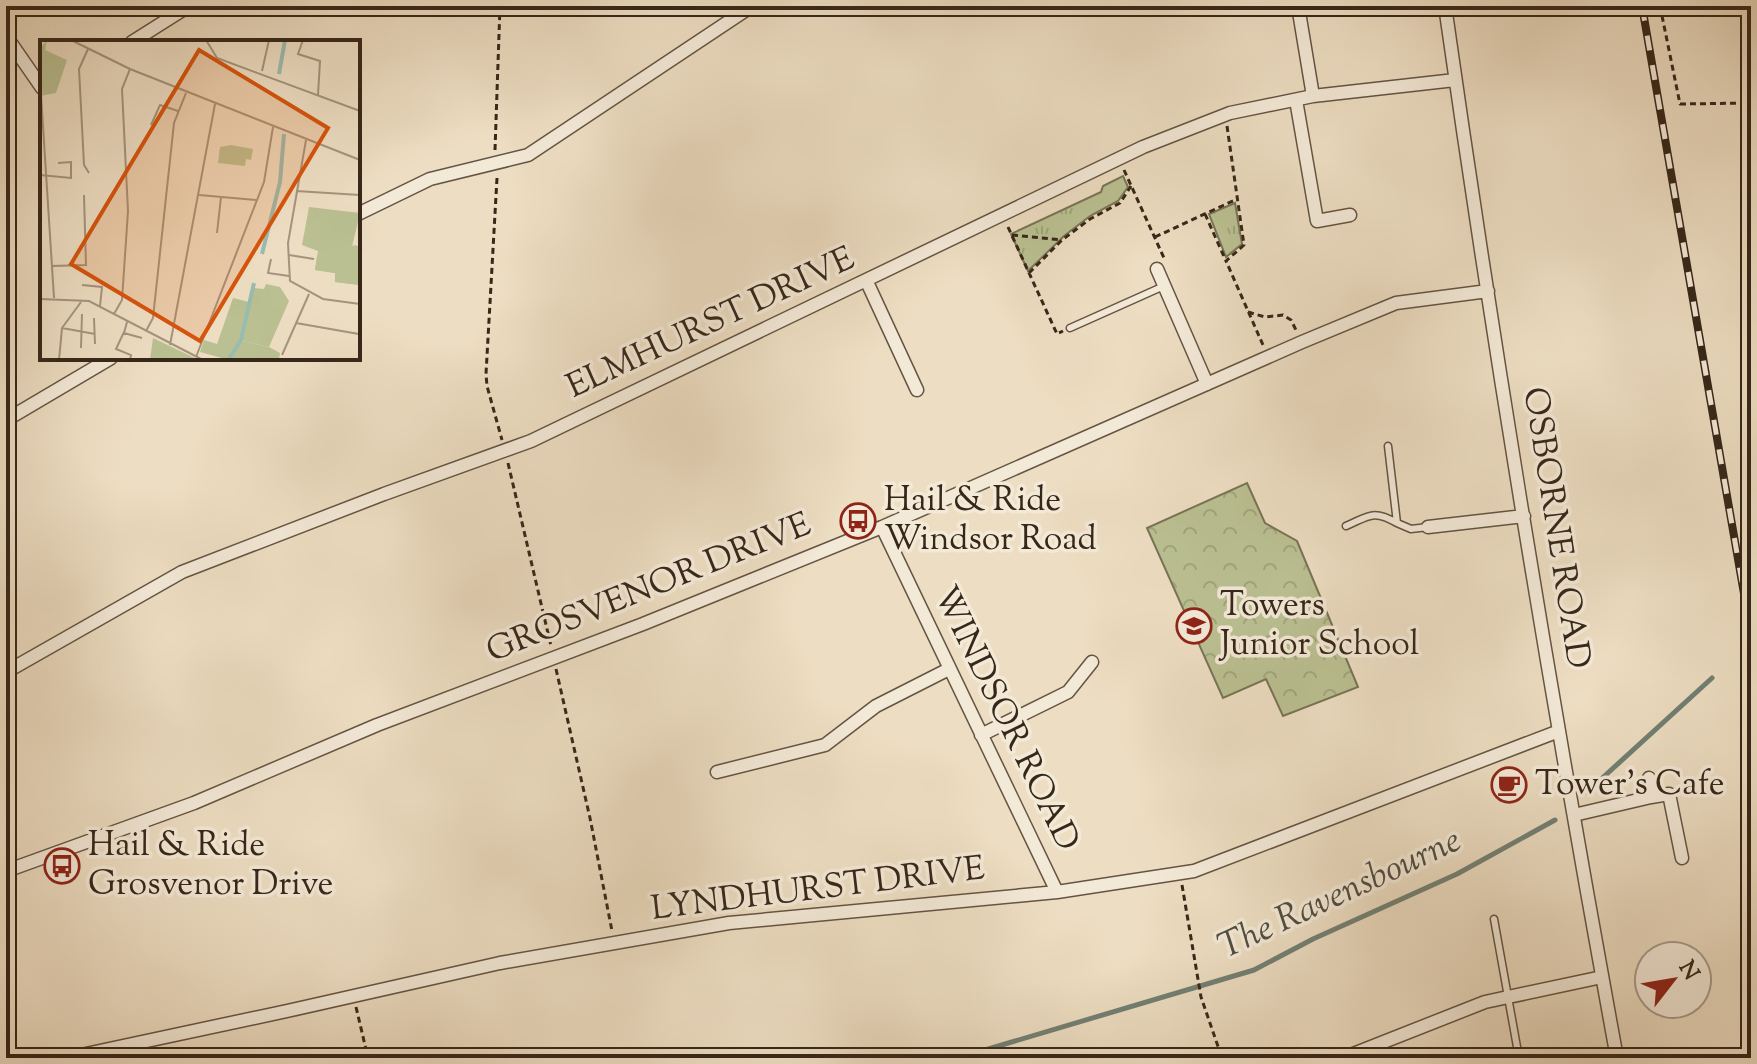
<svg xmlns="http://www.w3.org/2000/svg" width="1757" height="1064" font-family="'Sorts Mill Goudy',serif">
	<defs>
		<pattern id="grass-tufts" width="24" height="20" patternUnits="userSpaceOnUse" patternTransform="scale(2)"><rect width="24" height="20" fill="#bac092"/><path d="M3 7l-1-3M5 7V3M7 7l1-3M15 17l-1-3M17 17v-4M19 17l1-3" fill="none" stroke="#a0a57d"/></pattern>
		<pattern id="park-crowns" width="20" height="18" patternUnits="userSpaceOnUse" patternTransform="scale(2)"><rect width="20" height="18" fill="#bac092"/><path d="M2 6a3 3 0 1 1 6 0M12 15a3 3 0 1 1 6 0" fill="none" stroke="#a0a57d"/></pattern>
	</defs>
	<rect width="100%" height="100%" fill="#edddc2"/>
	<filter id="stains"><feTurbulence type="fractalNoise" baseFrequency=".0025" numOctaves="4"/><feColorMatrix values="0 0 0 0 .2 0 0 0 0 .09 0 0 0 0 .02 0 0 0 .5 -.17"/></filter>
	<radialGradient id="worn" r=".72"><stop offset=".6" stop-color="#630" stop-opacity="0"/><stop offset="1" stop-color="#630" stop-opacity=".3"/></radialGradient>
	<!-- grass -->
	<path fill="url(#grass-tufts)" stroke="#787456" stroke-width="2" d="M1123 176 1128 187 1118 201 1090 216 1064 236 1028 271 1011 234 1101 192 1103 186Z
		M1235 203 1242 244 1226 257 1209 214Z"/>
	<!-- park -->
	<path fill="url(#park-crowns)" stroke="#787456" stroke-width="2" d="M1247 483 1265 523 1297 541 1358 687 1283 716 1266 679 1223 698 1147 528Z"/>
	<g fill="none" stroke-linecap="round" stroke-linejoin="round">
		<!-- stream -->
		<path stroke="#728074" stroke-width="5" d="M1587 792 1712 678
			M958 1058 1254 970 1313 939 1457 874 1555 820"/>
		<defs>
			<path id="service" d="M1070 328 1164 286
				M1388 446 1397 523 1411 529 1428 527
				M1346 526C1369 516 1373 509 1397 523
				M1494 919 1519 1058"/>
			<path id="minor" d="M1298 6 1313 96
				M1445 6C1495 358 1553 709 1617 1058
				M6 36 42 88
				M132 42 189 6
				M1296 100 1317 221 1350 215
				M358 214 430 179 528 155 752 6
				M1157 269 1207 384
				M867 282 917 390
				M6 420 111 358
				M882 527 1057 892
				M1428 527 1524 516
				M6 672 182 572 384 494 531 441 1143 147 1230 113 1313 96 1455 80
				M981 735 1068 692 1092 662
				M717 772 825 745 876 706 949 669
				M1649 778 1651 797 1669 794 1682 858
				M1574 815 1651 797
				M6 871 194 803 377 725 643 624 882 527 1302 342 1396 303 1488 291
				M67 1058 287 1011 500 963 729 923 1057 892 1194 871 1559 731
				M1343 1058 1485 1002 1602 977"/>
		</defs>
		<!-- service casing -->
		<use href="#service" stroke="#645443" stroke-width="9"/>
		<!-- minor casing -->
		<use href="#minor" stroke="#645443" stroke-width="15"/>
		<!-- path -->
		<path stroke="#372719" stroke-width="3" stroke-dasharray="6 4" stroke-linecap="butt" d="M1660 6 1680 104 1751 103
			M1227 126 1244 245 1226 261 1263 345
			M495 150 500 6
			M1124 170 1164 258
			M497 178 486 374 487 386 502 440
			M1205 214 1226 261
			M1008 227 1057 334 1063 331
			M1012 235 1062 240
			M1155 237 1237 199
			M1029 273 1062 240 1090 219 1120 203 1131 186
			M1248 312 1265 317 1283 315 1291 320 1296 330
			M508 463 551 646
			M556 669 590 818 612 931
			M1182 885 1201 997 1222 1058
			M356 1007 368 1058"/>
		<!-- service -->
		<use href="#service" stroke="#f3e9d7" stroke-width="6"/>
		<!-- minor -->
		<use href="#minor" stroke="#f3e9d7" stroke-width="12"/>
		<defs>
			<path id="rail" d="M1642 6 1751 634"/>
		</defs>
		<!-- rail casing -->
		<use href="#rail" stroke="#372719" stroke-width="8"/>
		<!-- rail -->
		<use href="#rail" stroke="#f3e9d7" stroke-width="5" stroke-dasharray="15" stroke-linecap="butt"/>
	</g>
	<!-- icons -->
	<defs>
		<symbol id="bus-ring" viewBox="-11 -11 22 22"><circle r="9.5" fill="#f3e9d7" stroke="#8f2418" stroke-width="1.5"/><path d="M-5-6H5V4H4V6H2V4H-2V6H-4V4H-5ZM-3.5-4V0h7V-4ZM-3.5 1.2v1.5H-2V1.2ZM2 1.2v1.5H3.5V1.2Z" fill="#8f2418"/></symbol>
		<symbol id="school-ring" viewBox="-11 -11 22 22"><circle r="9.5" fill="#f3e9d7" stroke="#8f2418" stroke-width="1.5"/><path d="M0-5L7-2L0 1L-7-2ZM-4 1L0 2.5L4 1V4Q0 6-4 4Z" fill="#8f2418"/></symbol>
		<symbol id="cafe-ring" viewBox="-11 -11 22 22"><circle r="9.5" fill="#f3e9d7" stroke="#8f2418" stroke-width="1.5"/><path d="M-5.5-4.5H6V0H3Q3 3.5 0 3.5H-2.5Q-5.5 3.5-5.5 0ZM3-3.2v2h1.7v-2ZM-6 4.5H4V6H-6Z" fill="#8f2418"/></symbol>
	</defs>
	<g fill-rule="evenodd">
		<use href="#bus-ring" x="838" y="501" width="40" height="40"/>
		<use href="#school-ring" x="1174" y="606" width="40" height="40"/>
		<use href="#cafe-ring" x="1489" y="765" width="40" height="40"/>
		<use href="#bus-ring" x="42" y="846" width="40" height="40"/>
	</g>
	<g text-anchor="middle" dominant-baseline="central" stroke-width="7" stroke-linejoin="round" paint-order="stroke">
		<!-- street labels -->
		<g font-size="34" fill="#372719" stroke="#f3e9d7">
			<text transform="translate(711 324) rotate(-25)">ELMHURST DRIVE</text>
			<text transform="translate(1555 528) rotate(81)">OSBORNE ROAD</text>
			<text transform="translate(649 589) rotate(-22)">GROSVENOR DRIVE</text>
			<text transform="translate(1005 719) rotate(64)">WINDSOR ROAD</text>
			<text transform="translate(818 890) rotate(-7)">LYNDHURST DRIVE</text>
		</g>
		<!-- poi labels -->
		<g font-size="34" fill="#372719" stroke="#f3e9d7" text-anchor="start">
			<text x="884" y="501">Hail &amp; Ride<tspan x="884" dy="39">Windsor Road</tspan></text>
			<text x="1220" y="606">Towers<tspan x="1220" dy="39">Junior School</tspan></text>
			<text x="1535" y="785">Tower's Cafe</text>
			<text x="88" y="846">Hail &amp; Ride<tspan x="88" dy="39">Grosvenor Drive</tspan></text>
		</g>
		<!-- water labels -->
		<g font-size="36" font-style="italic" fill="#504c3f" stroke="#f3e9d7">
			<text transform="translate(1340 895) rotate(-25)">The Ravensbourne</text>
		</g>
	</g>
	<!-- overview -->
	<g transform="translate(40 40)">
		<rect width="320" height="320" fill="#edddc2"/>
		<path d="M202 301 229 307 240 313 239 319 189 320Z" fill="#bac092"/>
		<path d="M7 0 5 10 27 20 16 53 0 56V8ZM191 105 213 109 211 120 206 119 205 126 178 123 180 107ZM269 167 320 173 311 211 320 245 295 242V233L275 230 278 211 262 205ZM113 298 159 320H110Z" fill="#bac092"/>
		<path d="M315 205 320 207V245L295 242V233L275 230 277 216 300 219 302 210ZM226 244 240 247 249 261 229 307 202 301 189 320 160 312 164 300 177 304 193 258 209 262 214 248 224 249Z" fill="#bac092"/>
		<path fill="none" stroke="#99bcb0" stroke-width="4" d="M239 34 245 0M222 214 240 142 244 94M188 320 201 300 214 243"/>
		<path fill="none" stroke="#a4947e" stroke-width="2" d="M31 0 90 29 320 120M166 0 177 18 320 71M263 0 258 14 280 21 278 55M48 9 39 29 44 125 49 133M222 31 229 0M1 55 14 258M111 85 120 65 138 71M266 100 248 203 250 241 283 259 320 264M0 135 31 138V122L18 123M256 151 320 155M159 155 216 160M177 193 181 157M249 215 274 219M231 219 228 233 249 236M12 226 46 225 44 155M42 245 62 247 60 266M0 259 49 261 163 320M74 274 82 260 88 171 82 49 90 29M54 278 55 304M87 282 84 293 102 298M256 283 319 294 320 285M22 288 55 294M106 291 113 278 134 83 146 53M84 292 76 309 91 315 90 320M130 305 175 64M41 308 42 274M242 315 269 254M156 317 224 142 233 87M19 320 22 288 41 262"/>
		<path fill="#d6540d" fill-opacity="0.15" stroke="#d6540d" stroke-width="4" d="M159 10 288 88 160 301 31 224Z"/>
		<rect width="320" height="320" fill="none" stroke="#372719" stroke-width="4"/>
	</g>
	<!-- margin -->
	<rect width="1757" height="1064" fill="none" stroke="#edddc2" stroke-width="32"/>
	<rect x="8" y="8" width="1741" height="1048" fill="none" stroke="#372719" stroke-width="4"/>
	<rect x="16" y="16" width="1725" height="1032" fill="none" stroke="#372719" stroke-width="2"/>
	<!-- north arrow -->
	<g transform="translate(1673 980) rotate(59)"><circle r="38" fill="#f3e9d7" stroke="#a89b8b" stroke-width="2"/>
	<path d="M0-6L14 30L0 20L-14 30Z" fill="#8f2418"/>
	<text y="-12" font-size="22" font-weight="bold" text-anchor="middle" fill="#372719">N</text>
	</g>
	<rect width="100%" height="100%" filter="url(#stains)"/>
	<rect width="100%" height="100%" fill="url(#worn)"/>
</svg>
